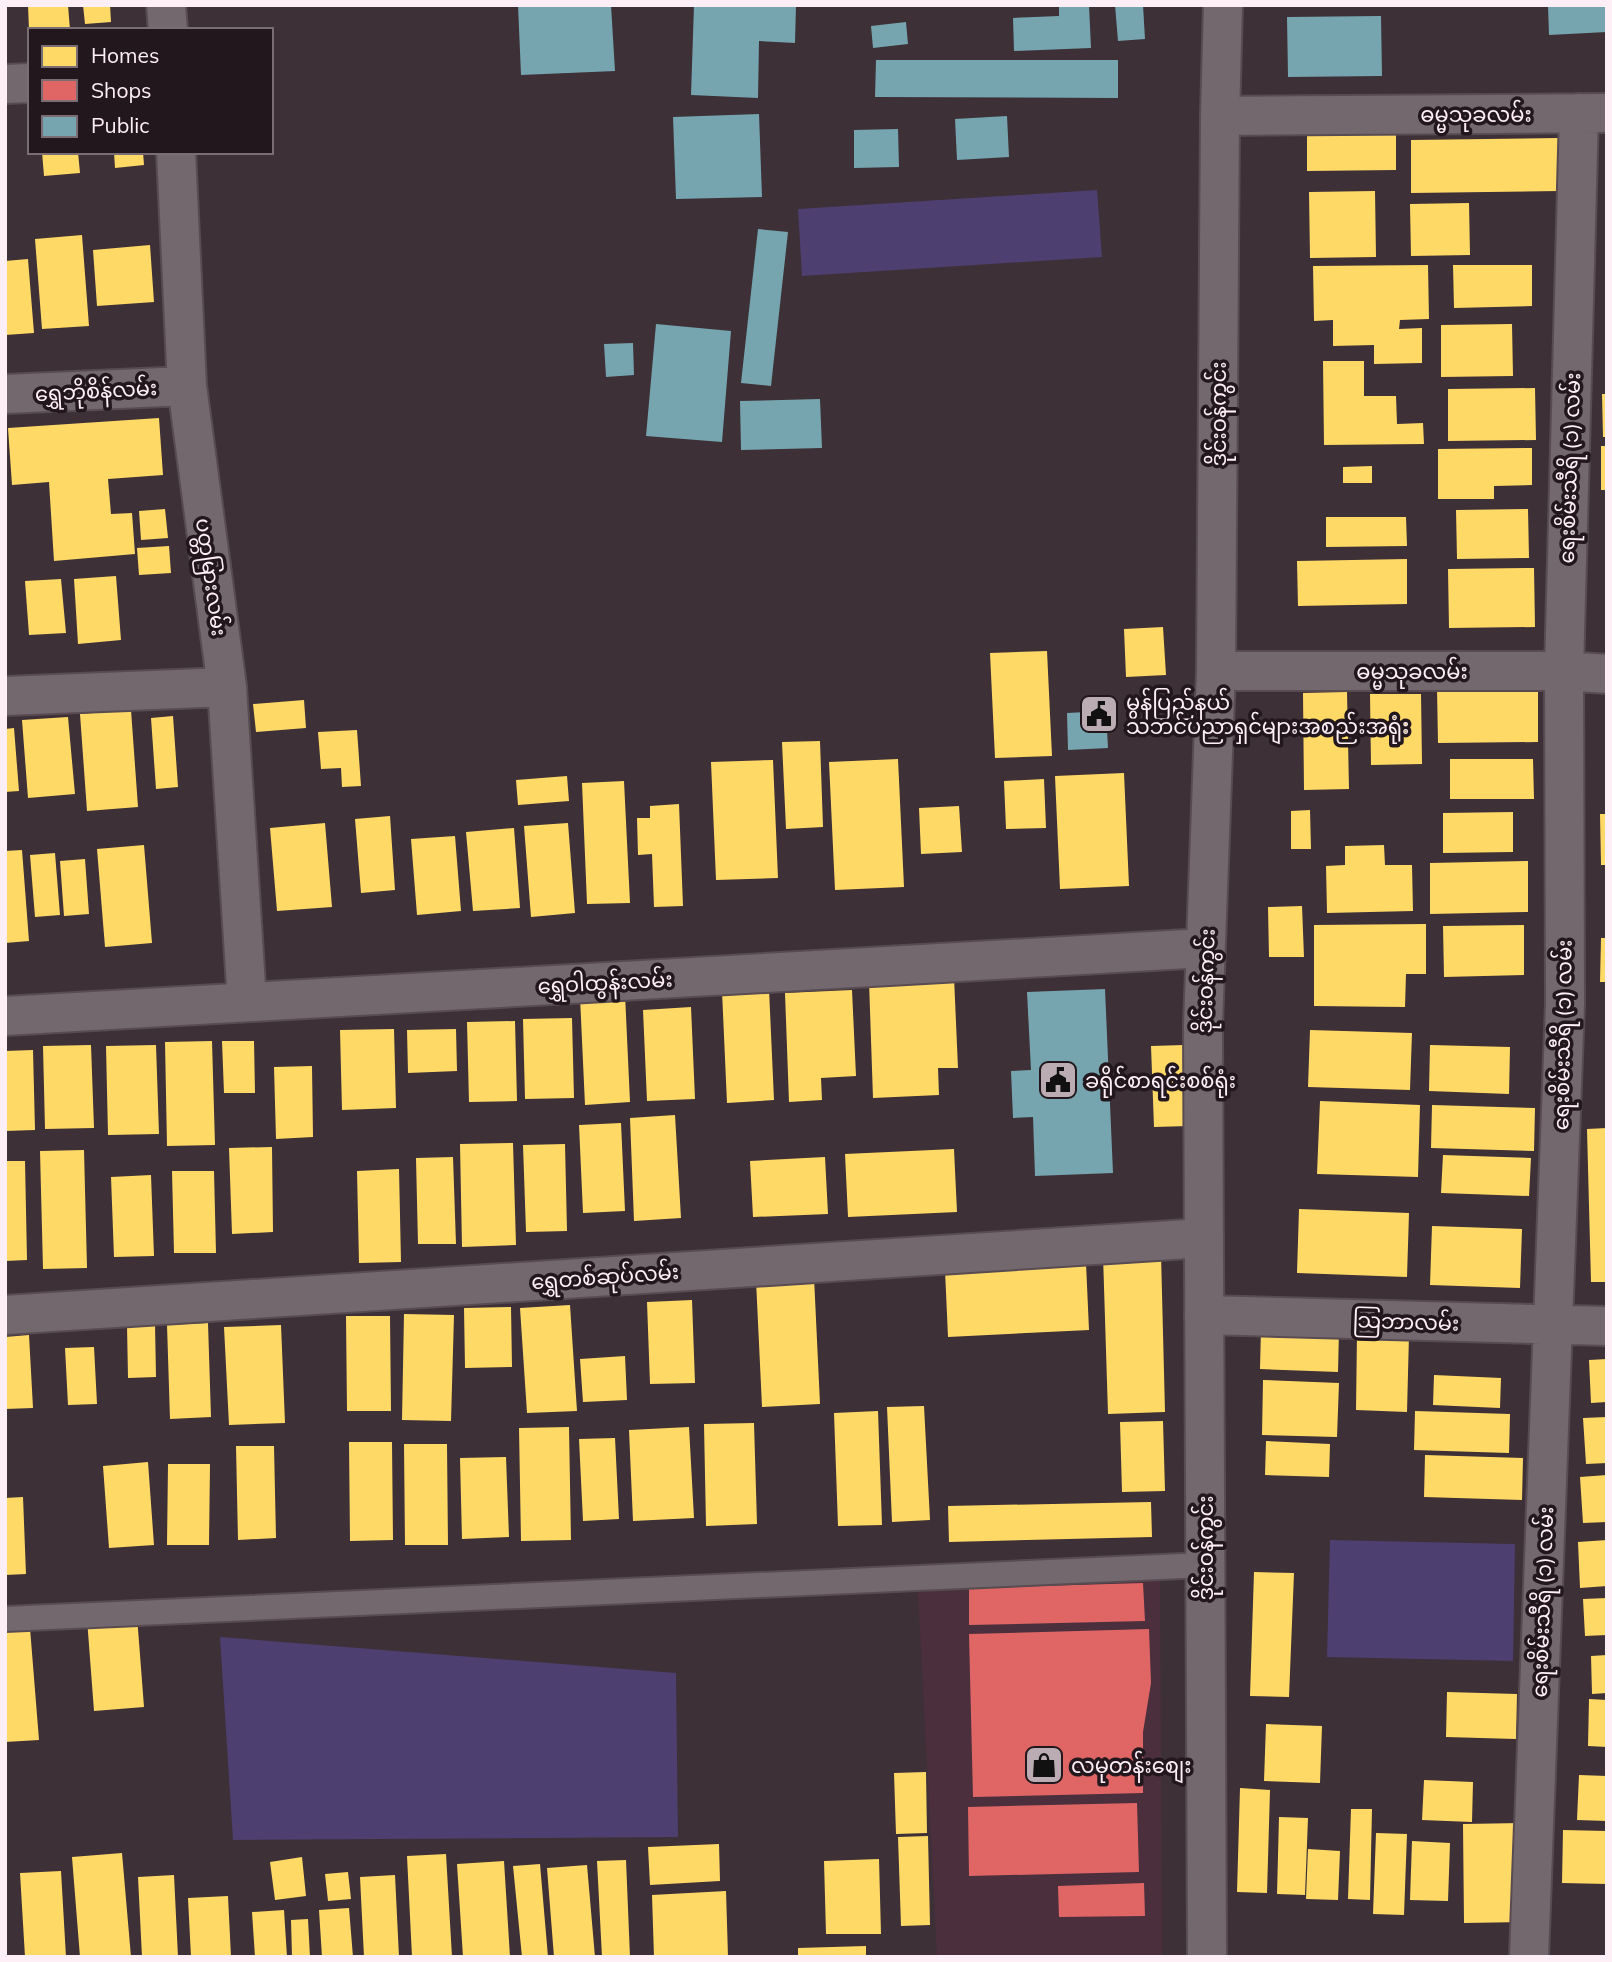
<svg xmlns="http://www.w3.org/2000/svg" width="1612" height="1962" font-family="Mulish,'Noto Sans Myanmar',sans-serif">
	<rect width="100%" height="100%" fill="#3d3037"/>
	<!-- built -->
	<path fill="#4b2f3d" d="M1160 1562 1162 1956 937 1957 917 1573Z"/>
	<!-- water -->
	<path fill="#4d3f6f" d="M1097 190 1102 257 802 276 798 209Z
		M1330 1540 1515 1544 1513 1661 1327 1657Z
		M220 1637 676 1673 678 1837 233 1840Z"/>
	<!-- homes -->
	<path fill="#ffd966" d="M28 5H68L70 30H29Z
		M83 5H110L111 22 85 24Z
		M1396 132V170L1307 171V133Z
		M1558 138 1559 191 1411 193V140Z
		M42 152H78L80 173 44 176Z
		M114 152H143L144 165 115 168Z
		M1375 191 1376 257 1310 258 1309 192Z
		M1469 203 1470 255 1411 256 1410 204Z
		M82 235 89 326 42 329 35 239Z
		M150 245 154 302 97 306 93 250Z
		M28 259 34 333 5 335V261Z
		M1428 265 1429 319 1400 320 1399 329 1422 328V363L1374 364V345L1333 346V320L1314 321 1313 266Z
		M1453 265H1532V306L1454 308Z
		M1512 324 1513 376 1441 377V325Z
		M1323 361H1364V396H1396L1397 424 1423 423 1424 444 1324 445Z
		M1535 388 1536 440 1448 441V389Z
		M1602 394H1607V437H1603Z
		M159 418 163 475 108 479 111 514 132 513 135 554 54 561 49 482 12 485 8 428Z
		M1601 446H1607V490H1601Z
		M1532 448V485L1494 486V499H1438V449Z
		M1372 466V483H1343V467Z
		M165 509 168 538 141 540 139 511Z
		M1528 509 1529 558 1457 559 1456 510Z
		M1326 517H1406L1407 546 1326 547Z
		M169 546 171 573 139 575 137 548Z
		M1407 559V604L1298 606 1297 561Z
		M1534 568 1535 627 1449 628 1448 569Z
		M116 576 121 640 78 644 74 579Z
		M61 579 66 633 29 635 25 581Z
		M1163 627 1166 675 1126 677 1124 629Z
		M1047 651 1052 756 995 758 990 653Z
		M1538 687V742L1438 743 1437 688Z
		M1347 692 1349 789 1304 790 1303 693Z
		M1370 694H1421L1422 764 1371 765Z
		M304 700 306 728 256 732 253 704Z
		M131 710 138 807 87 811 80 714Z
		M173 716 178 787 156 789 151 718Z
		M68 717 75 794 28 798 22 720Z
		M14 728 19 791 5 792V729Z
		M357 730 361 786 342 787 341 768 321 769 318 732Z
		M820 741 823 827 786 829 782 742Z
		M898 759 904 887 835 890 829 762Z
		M1450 759H1533L1534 799H1450Z
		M773 760 778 878 716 880 711 762Z
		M1124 773 1129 886 1060 889 1055 776Z
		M567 776 569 801 518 805 516 780Z
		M1044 779 1046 828 1006 829 1004 781Z
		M624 781 630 903 587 904 582 783Z
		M679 804 683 906 654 907 652 854 638 855 637 818H650V806Z
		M959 806 962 852 921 854 919 808Z
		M1310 810 1311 849H1291V811Z
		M1513 812V852L1443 853V813Z
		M1600 814H1607V865H1601Z
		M390 816 395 890 361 893 355 819Z
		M325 823 332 907 277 911 270 828Z
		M568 823 575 913 531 917 524 826Z
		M514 828 520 908 473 911 466 832Z
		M455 836 461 911 417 915 411 839Z
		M144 845 152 943 105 947 97 849Z
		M1384 845 1385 865H1412L1413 911 1327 913 1326 866 1345 865V846Z
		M22 850 29 941 5 943V851Z
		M55 853 60 915 35 917 30 855Z
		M85 859 89 914 64 916 60 861Z
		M1528 861V912L1430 914V863Z
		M1302 906 1304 957H1269L1268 907Z
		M1426 924V974H1406L1405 1007 1314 1006V925Z
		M1524 925V975L1444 977 1443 926Z
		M1601 938H1607V982H1600Z
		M954 977 958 1068H938L939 1095 873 1098 869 981Z
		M769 989 774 1100 727 1103 722 991Z
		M852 990 856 1076 821 1078 822 1100 789 1102 785 993Z
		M625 994 630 1102 585 1105 580 997Z
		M691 1007 695 1099 647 1101 643 1010Z
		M572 1018 574 1098 525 1099 523 1019Z
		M515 1021 517 1101 469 1102 467 1022Z
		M394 1029 396 1108 342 1110 340 1030Z
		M456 1029 457 1071 408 1073 407 1030Z
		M1310 1030 1412 1033 1410 1090 1308 1087Z
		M212 1041 215 1145 167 1146 165 1042Z
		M222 1041H254L255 1093H224Z
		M91 1045 94 1128 45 1129 43 1046Z
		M156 1045 159 1134 108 1135 106 1046Z
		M1184 1045 1188 1126 1154 1127 1151 1046Z
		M1430 1045 1510 1047 1509 1094 1429 1091Z
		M33 1050 35 1130 5 1131V1051Z
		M312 1066 313 1137 276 1139 274 1067Z
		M1320 1101 1420 1105 1418 1177 1317 1174Z
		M1432 1105 1535 1108 1534 1151 1431 1148Z
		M675 1115 681 1218 634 1221 630 1118Z
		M621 1123 625 1211 583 1213 579 1125Z
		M1607 1128V1282H1591L1587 1129Z
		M513 1143 516 1245 462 1247 460 1144Z
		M565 1144 567 1231 526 1232 523 1145Z
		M272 1147 273 1232 232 1234 229 1148Z
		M954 1149 957 1212 848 1217 845 1154Z
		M84 1150 87 1268 43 1269 40 1151Z
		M1443 1155 1531 1158 1529 1196 1441 1193Z
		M453 1157 456 1244H418L416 1158Z
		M825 1157 828 1214 753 1217 750 1161Z
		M5 1161H25L27 1260 5 1261Z
		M399 1169 401 1262 359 1263 357 1171Z
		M172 1171H214L216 1253H174Z
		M151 1175 154 1256 114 1257 111 1177Z
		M1299 1209 1409 1213 1407 1277 1297 1273Z
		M1432 1226 1522 1229 1520 1288 1430 1285Z
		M1161 1254 1165 1412 1108 1414 1103 1255Z
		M1086 1263 1089 1330 948 1337 945 1270Z
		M814 1277 820 1404 762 1407 756 1280Z
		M692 1300 695 1383 650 1384 647 1302Z
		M570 1305 577 1411 527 1413 520 1308Z
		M511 1307 512 1367 465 1368 464 1308Z
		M404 1314 454 1315 451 1421 402 1420Z
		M346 1316H390L391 1411H347Z
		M208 1323 211 1417 170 1419 167 1325Z
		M155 1324 156 1377 128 1378 127 1325Z
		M281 1325 285 1423 229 1425 224 1327Z
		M1261 1328 1339 1330 1338 1372 1260 1369Z
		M1357 1333 1409 1335 1407 1412 1356 1410Z
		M29 1335 33 1408 5 1409V1337Z
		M94 1347 97 1404 68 1405 65 1348Z
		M625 1356 627 1400 583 1402 580 1359Z
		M1607 1359V1402L1591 1403 1589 1360Z
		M1434 1375 1501 1378 1500 1408 1433 1405Z
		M1263 1380 1339 1383 1337 1437 1262 1435Z
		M924 1406 930 1520 892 1522 887 1407Z
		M878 1411 882 1525 838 1526 834 1413Z
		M1415 1411 1510 1414 1509 1453 1414 1450Z
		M1607 1417V1463L1586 1464 1583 1418Z
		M1163 1421 1165 1491 1122 1492 1120 1422Z
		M754 1423 757 1524 706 1526 704 1424Z
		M569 1427 571 1540 521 1541 519 1428Z
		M689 1427 694 1518 633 1521 629 1430Z
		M615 1438 619 1519 583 1521 579 1439Z
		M1266 1441 1330 1444 1329 1477 1265 1475Z
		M349 1442H392L393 1540 350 1541Z
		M404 1444H447L448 1545H405Z
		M236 1446H274L276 1538 238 1540Z
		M1425 1455 1523 1458 1522 1500 1424 1497Z
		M506 1457 509 1537 462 1539 460 1458Z
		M148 1462 154 1545 109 1548 103 1466Z
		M168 1464H210L209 1545H167Z
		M1607 1475V1522L1583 1523 1580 1477Z
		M23 1497 26 1574 5 1575V1498Z
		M1151 1502 1152 1537 949 1542 948 1506Z
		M1607 1540V1586L1580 1588 1578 1542Z
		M1254 1572 1294 1573 1289 1697 1250 1696Z
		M1607 1598V1635L1585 1636 1583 1599Z
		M137 1616 144 1707 94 1711 87 1619Z
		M30 1628 39 1740 5 1742V1630Z
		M1607 1655V1693L1592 1694 1591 1656Z
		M1447 1692 1517 1694 1516 1739 1446 1737Z
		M1589 1699 1607 1700V1747L1588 1746Z
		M1266 1724 1322 1726 1320 1783 1264 1781Z
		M926 1772 927 1833 896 1834 894 1773Z
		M1579 1775 1607 1776V1821L1577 1820Z
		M1424 1780 1473 1782 1472 1822 1422 1820Z
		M1240 1788 1270 1790 1267 1893 1237 1892Z
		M1351 1809H1372L1370 1900 1348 1899Z
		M1279 1817 1308 1818 1305 1895 1277 1894Z
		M1522 1823 1524 1922 1464 1923 1463 1824Z
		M1563 1830 1607 1831V1884L1562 1883Z
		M1376 1833 1407 1834 1404 1915 1373 1914Z
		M928 1836 930 1925 901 1926 898 1837Z
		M1412 1841 1450 1843 1448 1901 1410 1900Z
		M719 1844 720 1881 650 1885 648 1847Z
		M1308 1849 1340 1851 1338 1900 1306 1899Z
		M122 1853 131 1957H80L72 1857Z
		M446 1854 452 1957H412L407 1856Z
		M302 1857 306 1896 275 1900 270 1862Z
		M879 1859 881 1934H826L824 1861Z
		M626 1860 630 1957H602L597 1861Z
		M504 1861 510 1957H463L457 1864Z
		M540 1864 548 1957H522L513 1866Z
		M587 1865 595 1957H554L547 1868Z
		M61 1871 66 1957H25L20 1873Z
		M348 1872 351 1899 328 1901 325 1874Z
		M174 1875 178 1957H142L138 1877Z
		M395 1875 399 1957H364L360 1877Z
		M726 1891 728 1957H654L652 1895Z
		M228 1896 231 1957H191L188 1898Z
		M349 1908 353 1957H322L319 1910Z
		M284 1910 287 1957H255L252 1912Z
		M308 1919 310 1957H292L291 1920Z
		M866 1946V1957H798V1948Z"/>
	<!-- shops -->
	<path fill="#e06666" d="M1143 1583 1145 1621 969 1625V1588Z
		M1149 1629 1151 1683 1143 1732V1793L973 1797 969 1634Z
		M1137 1803 1139 1872 969 1876 968 1807Z
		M1144 1883 1145 1916 1059 1917 1058 1886Z"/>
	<!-- public -->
	<path fill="#76a5af" d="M518 5H611L615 71 521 75Z
		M694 5H796L795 43 759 41 758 98 691 95Z
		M1059 5H1089L1091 48 1014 51 1013 18 1059 16Z
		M1115 5H1143L1145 39 1118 41Z
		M1548 5H1607V32L1549 35Z
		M1381 16 1382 76 1288 77 1287 17Z
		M906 22 908 44 873 48 871 26Z
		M876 60H1118V98L875 97Z
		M759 114 762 197 676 199 673 117Z
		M1007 116 1009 157 957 160 955 119Z
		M898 129 899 167 854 168V130Z
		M758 229 788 232 771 386 741 383Z
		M656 324 731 331 722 442 646 436Z
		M633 343 634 375 606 377 604 344Z
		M820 399 822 448 741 450 740 401Z
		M1106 711 1108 748 1068 750 1067 713Z
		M1105 989 1113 1173 1035 1176 1033 1117 1013 1118 1011 1071 1031 1070 1027 992Z"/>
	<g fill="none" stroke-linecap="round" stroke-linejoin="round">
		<defs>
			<path id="service" d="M5 1619 1205 1565"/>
			<path id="minor" d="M166 5 168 30
				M5 84 30 83
				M1220 116 1607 113
				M176 152 187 386 227 687 247 1002
				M5 394 187 386
				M1216 671H1564L1607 674
				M5 696 227 687
				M5 1016 1205 948
				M5 1315 1204 1238
				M1204 1315 1607 1326
				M1529 1957 1565 1004 1564 671 1579 113"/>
			<path id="tertiary" d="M1207 1957 1203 1025 1216 671 1220 116 1223 5"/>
		</defs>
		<!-- service casing -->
		<use href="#service" stroke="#584c52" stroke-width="28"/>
		<!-- minor casing -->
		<use href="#minor" stroke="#584c52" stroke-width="42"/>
		<!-- tertiary casing -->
		<use href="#tertiary" stroke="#584c52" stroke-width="42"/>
		<!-- service -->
		<use href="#service" stroke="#73686d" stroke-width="24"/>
		<!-- minor -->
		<use href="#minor" stroke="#73686d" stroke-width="38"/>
		<!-- tertiary -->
		<use href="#tertiary" stroke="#73686d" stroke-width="38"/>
	</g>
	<!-- icons -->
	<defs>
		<symbol id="civic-square" viewBox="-11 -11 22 22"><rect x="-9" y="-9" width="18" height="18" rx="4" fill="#baacb2" stroke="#22171d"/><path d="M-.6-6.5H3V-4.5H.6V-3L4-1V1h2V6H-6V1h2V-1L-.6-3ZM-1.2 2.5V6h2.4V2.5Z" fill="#111"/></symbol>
		<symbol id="shop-square" viewBox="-11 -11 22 22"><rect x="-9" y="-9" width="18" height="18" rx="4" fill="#baacb2" stroke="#22171d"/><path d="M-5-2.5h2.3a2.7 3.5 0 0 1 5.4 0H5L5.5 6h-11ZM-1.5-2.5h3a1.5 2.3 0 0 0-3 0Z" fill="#111"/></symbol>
	</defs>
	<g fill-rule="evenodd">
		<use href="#civic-square" x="1077" y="692" width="44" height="44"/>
		<use href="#civic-square" x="1036" y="1058" width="44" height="44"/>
		<use href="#shop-square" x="1022" y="1743" width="44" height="44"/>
	</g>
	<g text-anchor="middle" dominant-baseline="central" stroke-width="7" stroke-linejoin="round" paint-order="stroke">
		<!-- street labels -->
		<g font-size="21" fill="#feeef5" stroke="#22171d">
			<text x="1476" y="114">ဓမ္မသုခလမ်း</text>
			<text transform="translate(96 390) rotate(-3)">ရွှေဘိုစိန်လမ်း</text>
			<text transform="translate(1218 414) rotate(-90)">ဒိုင်းဝန်ကွင်း</text>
			<text transform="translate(1569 468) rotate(-88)">ရေးစိမ်းသီရိ (၁) လမ်း</text>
			<text transform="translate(212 577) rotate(82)">ပတ္တမြားလမ်း</text>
			<text x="1412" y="671">ဓမ္မသုခလမ်း</text>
			<text transform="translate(1205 981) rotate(-88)">ဒိုင်းဝန်ကွင်း</text>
			<text transform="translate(605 982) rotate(-3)">ရွှေဝါထွန်းလမ်း</text>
			<text transform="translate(1562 1035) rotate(-89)">ရေးစိမ်းသီရိ (၁) လမ်း</text>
			<text transform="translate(605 1276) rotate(-4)">ရွှေတစ်ဆုပ်လမ်း</text>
			<text transform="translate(1406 1321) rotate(2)">သြဘာလမ်း</text>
			<text transform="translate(1205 1548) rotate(-90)">ဒိုင်းဝန်ကွင်း</text>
			<text transform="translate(1542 1602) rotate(-88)">ရေးစိမ်းသီရိ (၁) လမ်း</text>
		</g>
		<!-- poi labels -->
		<g font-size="21" fill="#feeef5" stroke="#22171d" text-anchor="start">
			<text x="1126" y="702">မွန်ပြည်နယ်<tspan x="1126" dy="24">သဘင်ပညာရှင်များအစည်းအရုံး</tspan></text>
			<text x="1085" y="1080">ခရိုင်စာရင်းစစ်ရုံး</text>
			<text x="1071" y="1765">လမုတန်းစျေး</text>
		</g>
	</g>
	<!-- border -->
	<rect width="1612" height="1962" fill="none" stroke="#feeef5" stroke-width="14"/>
	<!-- legend -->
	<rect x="28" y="28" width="245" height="126" fill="#22171d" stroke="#7a6d73" stroke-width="2"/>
	<rect x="42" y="46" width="35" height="21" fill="#ffd966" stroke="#7a6d73" stroke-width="2"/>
	<text x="91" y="63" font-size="21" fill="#feeef5">Homes</text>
	<rect x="42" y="80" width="35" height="21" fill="#e06666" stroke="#7a6d73" stroke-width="2"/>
	<text x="91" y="98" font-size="21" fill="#feeef5">Shops</text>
	<rect x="42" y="116" width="35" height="21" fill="#76a5af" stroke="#7a6d73" stroke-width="2"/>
	<text x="91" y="133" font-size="21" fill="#feeef5">Public</text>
</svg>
